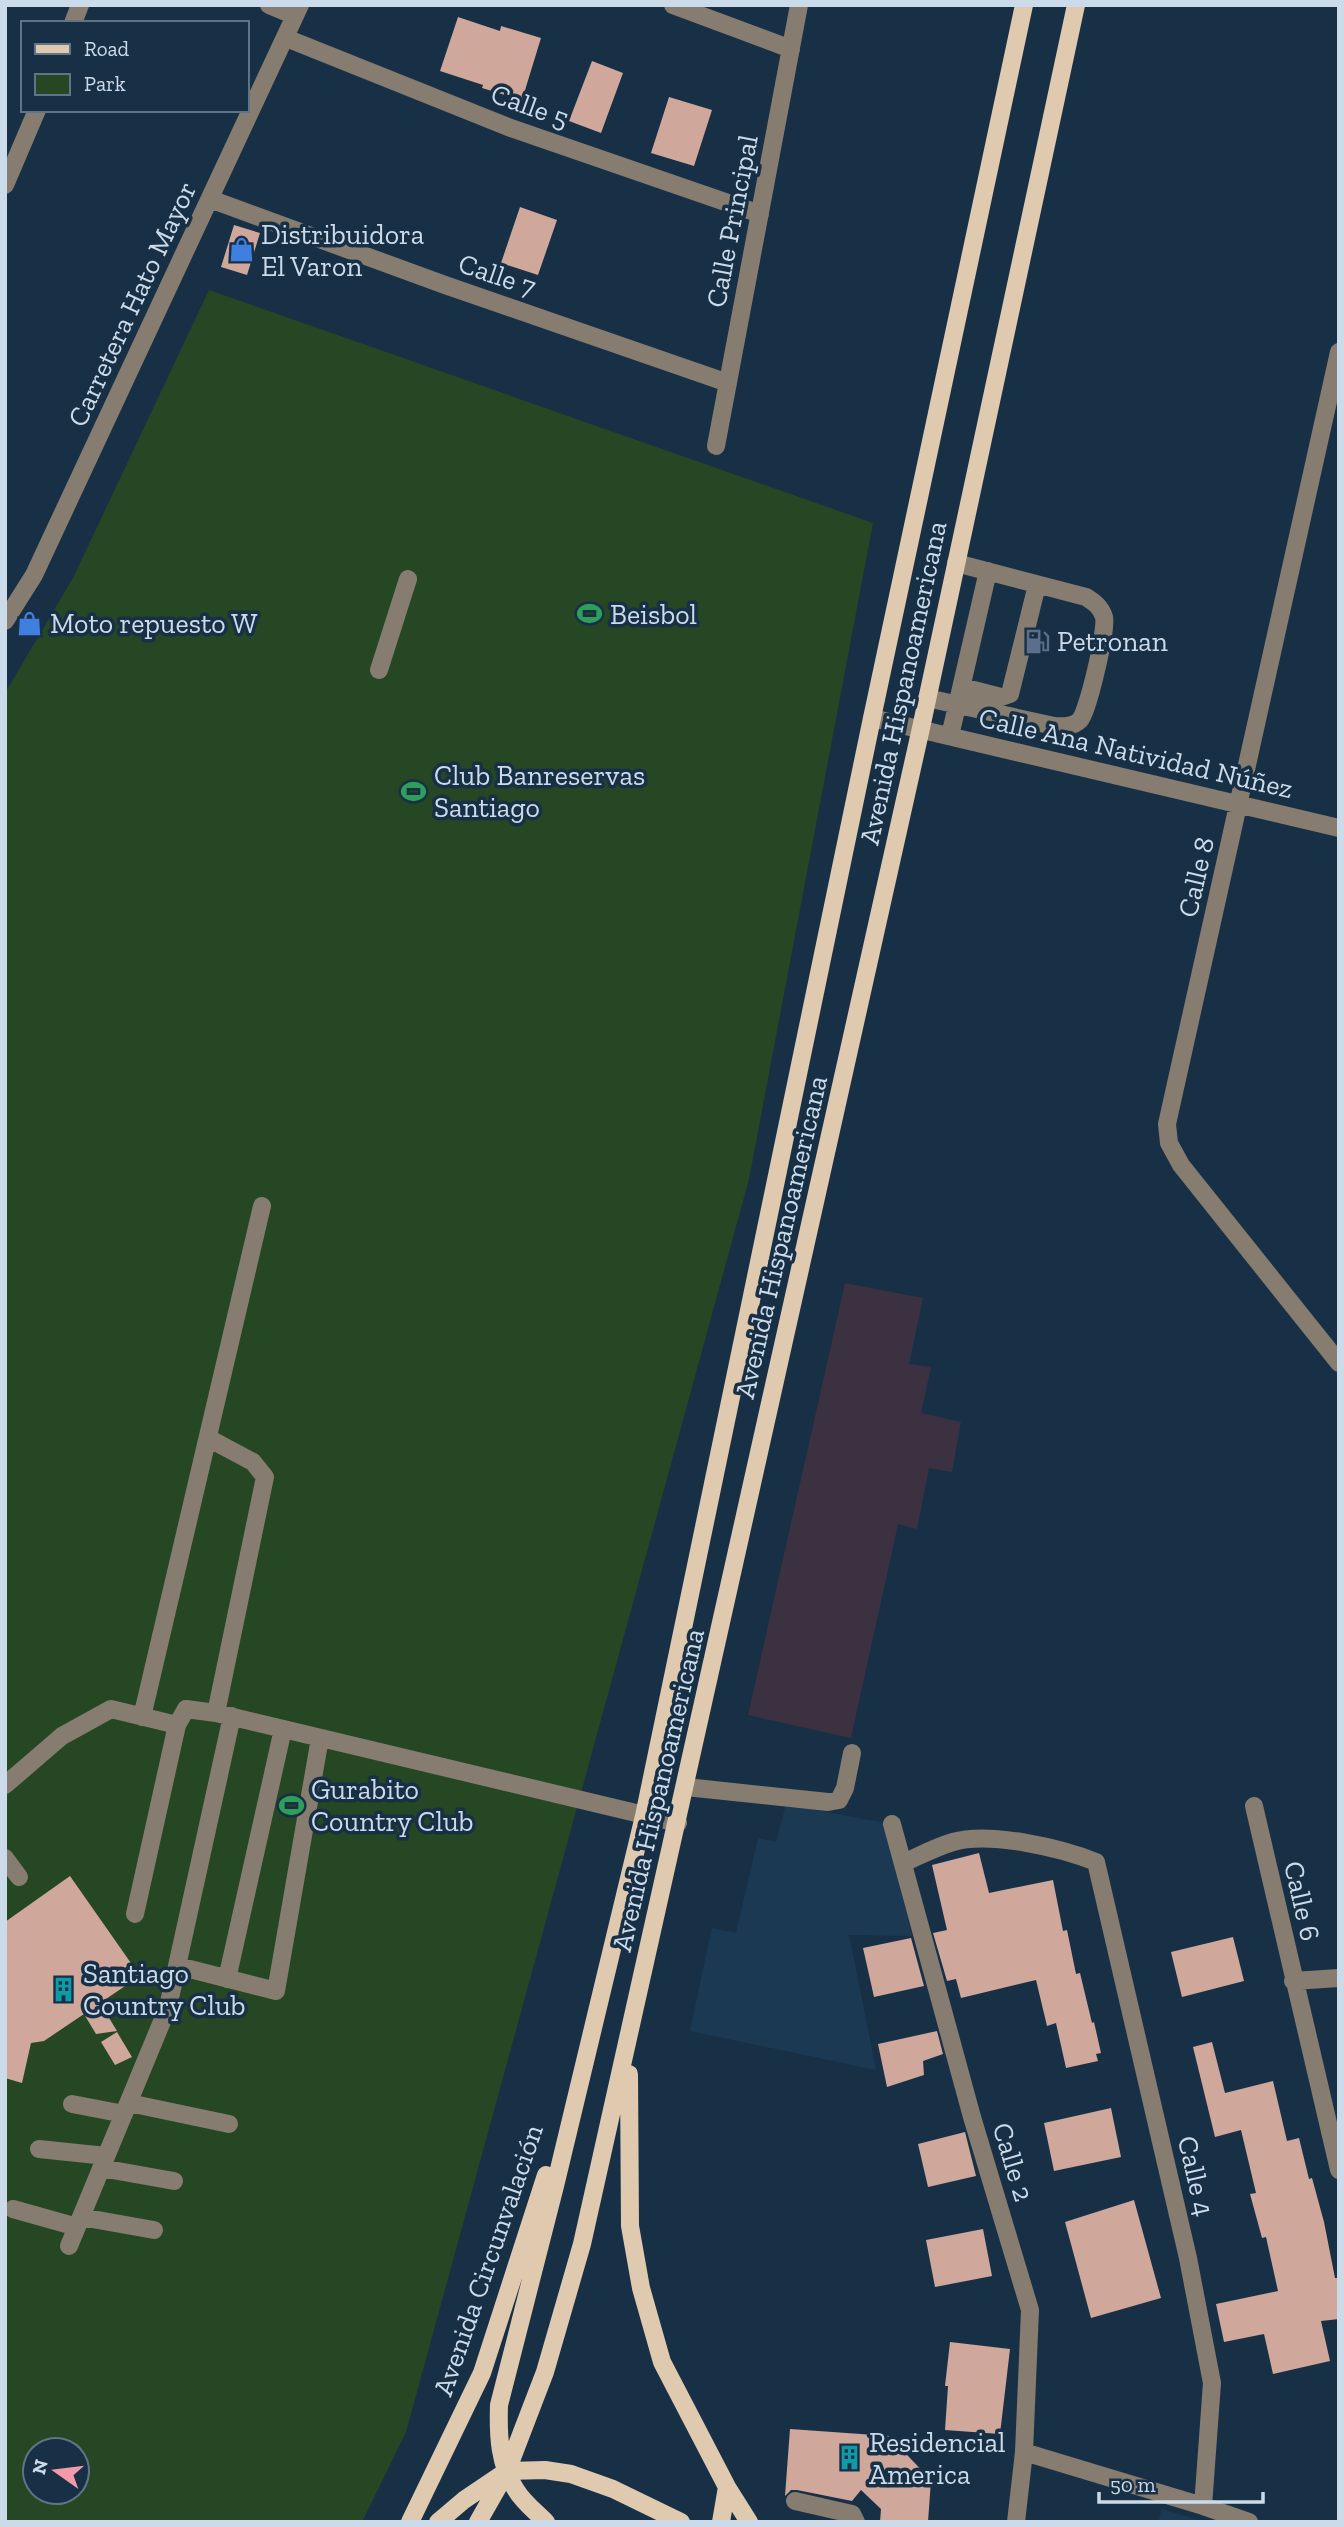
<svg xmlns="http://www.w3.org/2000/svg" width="1344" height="2527" font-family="'Zilla Slab',serif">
	<rect width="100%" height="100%" fill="#183046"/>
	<!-- built -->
	<path fill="#1c3954" d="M786 1804 884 1823 912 1936 849 1935 876 2070 690 2031 712 1928 736 1933 758 1838 776 1842Z
		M1162 2509 1205 2522H1158Z"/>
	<!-- industrial -->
	<path fill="#3c3140" d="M845 1283 923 1298 909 1364 931 1367 921 1413 961 1422 952 1472 929 1468 917 1529 898 1524 851 1738 748 1715Z"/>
	<!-- green -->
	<path fill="#254724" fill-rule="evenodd" d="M209 290 873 523 749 1179 406 2432 362 2522H5V693L73 578ZM35 2450H77V2492H35Z"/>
	<!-- building -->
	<path fill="#cfa79b" d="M458 17 500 31 501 26 541 38 522 100 482 88 483 85 440 71Z
		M592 61 623 73 601 133 569 121Z
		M669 97 712 110 694 166 651 153Z
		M520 207 557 220 538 275 501 263Z
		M234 225 260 233 247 275 221 267Z
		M979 1853 989 1893 1053 1880 1063 1931 1067 1930 1076 1974 1080 1973 1092 2023 1094 2022 1101 2053 1096 2054 1098 2061 1066 2068 1056 2023 1047 2026 1036 1980 961 1998 956 1979 947 1981 933 1933 947 1930 932 1865Z
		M70 1876 140 1976 100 2003 117 2031 96 2034 84 2014 44 2041 31 2043 22 2083 5 2078V1922Z
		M1233 1937 1244 1981 1182 1997 1171 1952Z
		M911 1938 924 1986 874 1997 863 1948Z
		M937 2031 943 2054 923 2061 924 2075 887 2087 878 2044Z
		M117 2032 132 2057 115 2065 101 2042Z
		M1212 2042 1225 2093 1273 2081 1287 2141 1299 2138 1309 2179 1312 2178 1324 2222 1335 2278H1339V2319L1321 2321 1330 2361 1273 2374 1264 2334 1224 2342 1216 2304 1278 2291 1266 2237 1262 2238 1250 2194 1256 2193 1241 2130 1215 2137 1193 2047Z
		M1111 2108 1121 2157 1054 2171 1044 2123Z
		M965 2132 976 2176 928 2187 918 2144Z
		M1134 2200 1161 2298 1091 2318 1065 2222Z
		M983 2229 992 2276 935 2287 926 2240Z
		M950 2342 1010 2349 1000 2434 945 2430 948 2386H945Z
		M790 2429 889 2436 931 2480 928 2522H880L881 2509 861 2490 852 2501 797 2490H791L785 2496Z"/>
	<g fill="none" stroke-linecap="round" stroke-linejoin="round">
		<!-- minor -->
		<path stroke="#867c6f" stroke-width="18" d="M269 5 295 16
			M673 5 791 49
			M73 23 80 5
			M286 38 508 127 760 214
			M5 185 37 110
			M210 199 445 285 728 383
			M1339 352 1167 1124 1169 1143 1181 1165 1339 1363
			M716 446 799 5
			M5 621 34 575 300 5
			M379 670 408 579
			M962 687 1001 697 1010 694 1037 585
			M927 698 1054 726C1064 727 1073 727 1080 720 1088 711 1107 630 1104 617 1101 607 1094 602 1086 597L956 563
			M872 718 1339 828
			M950 736 988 571
			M208 1438 253 1462 265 1477 216 1713
			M142 1717 262 1206
			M5 1785 62 1736 111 1709 177 1725
			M686 1787 828 1802 839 1800 845 1788 852 1753
			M1254 1806 1339 2170
			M892 1824 972 2117 1030 2310 1024 2452 1016 2522
			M5 1858 19 1877
			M903 1863C919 1856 936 1847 953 1842 989 1831 1061 1848 1096 1862L1188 2258 1212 2383 1203 2506
			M135 1914 177 1725 186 1709 216 1713 678 1823
			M178 1966 276 1991 320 1738
			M227 1979 283 1729
			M1293 1981 1339 1978
			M129 2103 229 2124
			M72 2104 124 2114
			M39 2149 106 2156
			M101 2168 174 2181
			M13 2209 77 2227
			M81 2217 154 2230
			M69 2246 168 2007 232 1716
			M1024 2452 1203 2506 1249 2522
			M795 2501 852 2514 856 2522"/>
		<!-- major -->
		<path stroke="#dfcab0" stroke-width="18" d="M629 2074 630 2226 641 2288 662 2362 727 2487 749 2522
			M410 2522 482 2373 546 2175
			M438 2522 464 2500 507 2471 545 2470 571 2474 613 2489 681 2522
			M478 2522 507 2471 545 2372 582 2244 921 728 1076 5
			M546 2522C536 2512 523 2502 516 2490 499 2465 498 2435 499 2405L555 2186 644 1816 872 718 1024 5
			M721 2522 727 2487"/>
	</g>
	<!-- icons -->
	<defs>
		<symbol id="shop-bare" viewBox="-9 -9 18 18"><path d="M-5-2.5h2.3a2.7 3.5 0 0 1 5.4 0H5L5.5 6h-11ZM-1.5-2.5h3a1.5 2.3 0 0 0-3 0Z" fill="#3f7fe0" stroke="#183046" stroke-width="2.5" paint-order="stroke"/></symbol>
		<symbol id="stadium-bare" viewBox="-9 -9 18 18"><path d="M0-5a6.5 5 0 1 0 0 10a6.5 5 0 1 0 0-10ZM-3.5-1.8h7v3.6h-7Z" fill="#2e9e5b" stroke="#183046" stroke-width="2.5" paint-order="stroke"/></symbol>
		<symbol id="fuel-bare" viewBox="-9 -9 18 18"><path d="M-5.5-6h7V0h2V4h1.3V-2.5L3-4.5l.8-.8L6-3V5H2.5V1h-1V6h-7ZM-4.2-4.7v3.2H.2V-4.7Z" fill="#5c6f8a" stroke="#183046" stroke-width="2.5" paint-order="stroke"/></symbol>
		<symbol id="building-bare" viewBox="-9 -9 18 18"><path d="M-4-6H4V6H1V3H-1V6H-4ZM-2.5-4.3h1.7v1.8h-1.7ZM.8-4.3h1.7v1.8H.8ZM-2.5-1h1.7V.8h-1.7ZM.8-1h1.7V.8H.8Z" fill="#0f9aa8" stroke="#183046" stroke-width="2.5" paint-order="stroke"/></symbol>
	</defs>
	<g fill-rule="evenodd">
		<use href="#shop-bare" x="224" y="232" width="35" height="35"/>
		<use href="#stadium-bare" x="572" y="596" width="35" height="35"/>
		<use href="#shop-bare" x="12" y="606" width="35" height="35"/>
		<use href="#fuel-bare" x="1020" y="624" width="35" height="35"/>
		<use href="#stadium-bare" x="396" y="774" width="35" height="35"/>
		<use href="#stadium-bare" x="274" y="1788" width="35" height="35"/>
		<use href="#building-bare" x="46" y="1972" width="35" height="35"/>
		<use href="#building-bare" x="832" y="2440" width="35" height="35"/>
	</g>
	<g text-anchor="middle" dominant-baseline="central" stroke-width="7" stroke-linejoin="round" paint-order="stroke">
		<!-- street labels -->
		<g font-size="28" fill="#ccdbe9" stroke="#183046">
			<text transform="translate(530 106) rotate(20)">Calle 5</text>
			<text transform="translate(732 221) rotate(-79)">Calle Principal</text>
			<text transform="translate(497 275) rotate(19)">Calle 7</text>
			<text transform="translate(132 304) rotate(-65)">Carretera Hato Mayor</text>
			<text transform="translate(903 683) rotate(-78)">Avenida Hispanoamericana</text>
			<text transform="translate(1136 753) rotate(13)">Calle Ana Natividad Núñez</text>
			<text transform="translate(1196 877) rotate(-77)">Calle 8</text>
			<text transform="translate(781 1237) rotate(-77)">Avenida Hispanoamericana</text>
			<text transform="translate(658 1790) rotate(-77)">Avenida Hispanoamericana</text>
			<text transform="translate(1302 1901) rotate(77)">Calle 6</text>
			<text transform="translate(1013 2162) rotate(73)">Calle 2</text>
			<text transform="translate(1196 2176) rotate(77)">Calle 4</text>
			<text transform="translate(488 2260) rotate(-71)">Avenida Circunvalación</text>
		</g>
		<!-- poi labels -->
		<g font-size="28" fill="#ccdbe9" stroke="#183046" text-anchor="start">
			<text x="261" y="234">Distribuidora<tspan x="261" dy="32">El Varon</tspan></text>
			<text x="610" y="614">Beisbol</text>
			<text x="50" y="623">Moto repuesto W</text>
			<text x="1057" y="641">Petronan</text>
			<text x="434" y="775">Club Banreservas<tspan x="434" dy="32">Santiago</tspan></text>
			<text x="311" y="1789">Gurabito<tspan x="311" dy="32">Country Club</tspan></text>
			<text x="83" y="1973">Santiago<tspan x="83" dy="32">Country Club</tspan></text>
			<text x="869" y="2442">Residencial<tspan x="869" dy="32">America</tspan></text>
		</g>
	</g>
	<!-- border -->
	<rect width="1344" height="2527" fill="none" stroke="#ccdbe9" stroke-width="14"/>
	<!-- legend -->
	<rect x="21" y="21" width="228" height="91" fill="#183046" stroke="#607487" stroke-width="2"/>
	<rect x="35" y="44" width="35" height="10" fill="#dfcab0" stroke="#607487" stroke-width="2"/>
	<text x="84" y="56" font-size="21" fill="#ccdbe9">Road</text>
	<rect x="35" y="74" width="35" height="21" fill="#254724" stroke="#607487" stroke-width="2"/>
	<text x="84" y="91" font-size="21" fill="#ccdbe9">Park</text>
	<!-- north arrow -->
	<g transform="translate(56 2471) rotate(284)"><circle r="33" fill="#183046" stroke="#607487" stroke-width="2"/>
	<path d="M0-5L12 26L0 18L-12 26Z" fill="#f39aaa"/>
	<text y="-10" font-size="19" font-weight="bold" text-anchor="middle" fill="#ccdbe9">N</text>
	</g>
	<!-- scale -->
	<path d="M1099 2492v10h164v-10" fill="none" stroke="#ccdbe9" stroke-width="3.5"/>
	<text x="1110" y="2492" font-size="21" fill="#ccdbe9" stroke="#183046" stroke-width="5" paint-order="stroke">50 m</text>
</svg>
